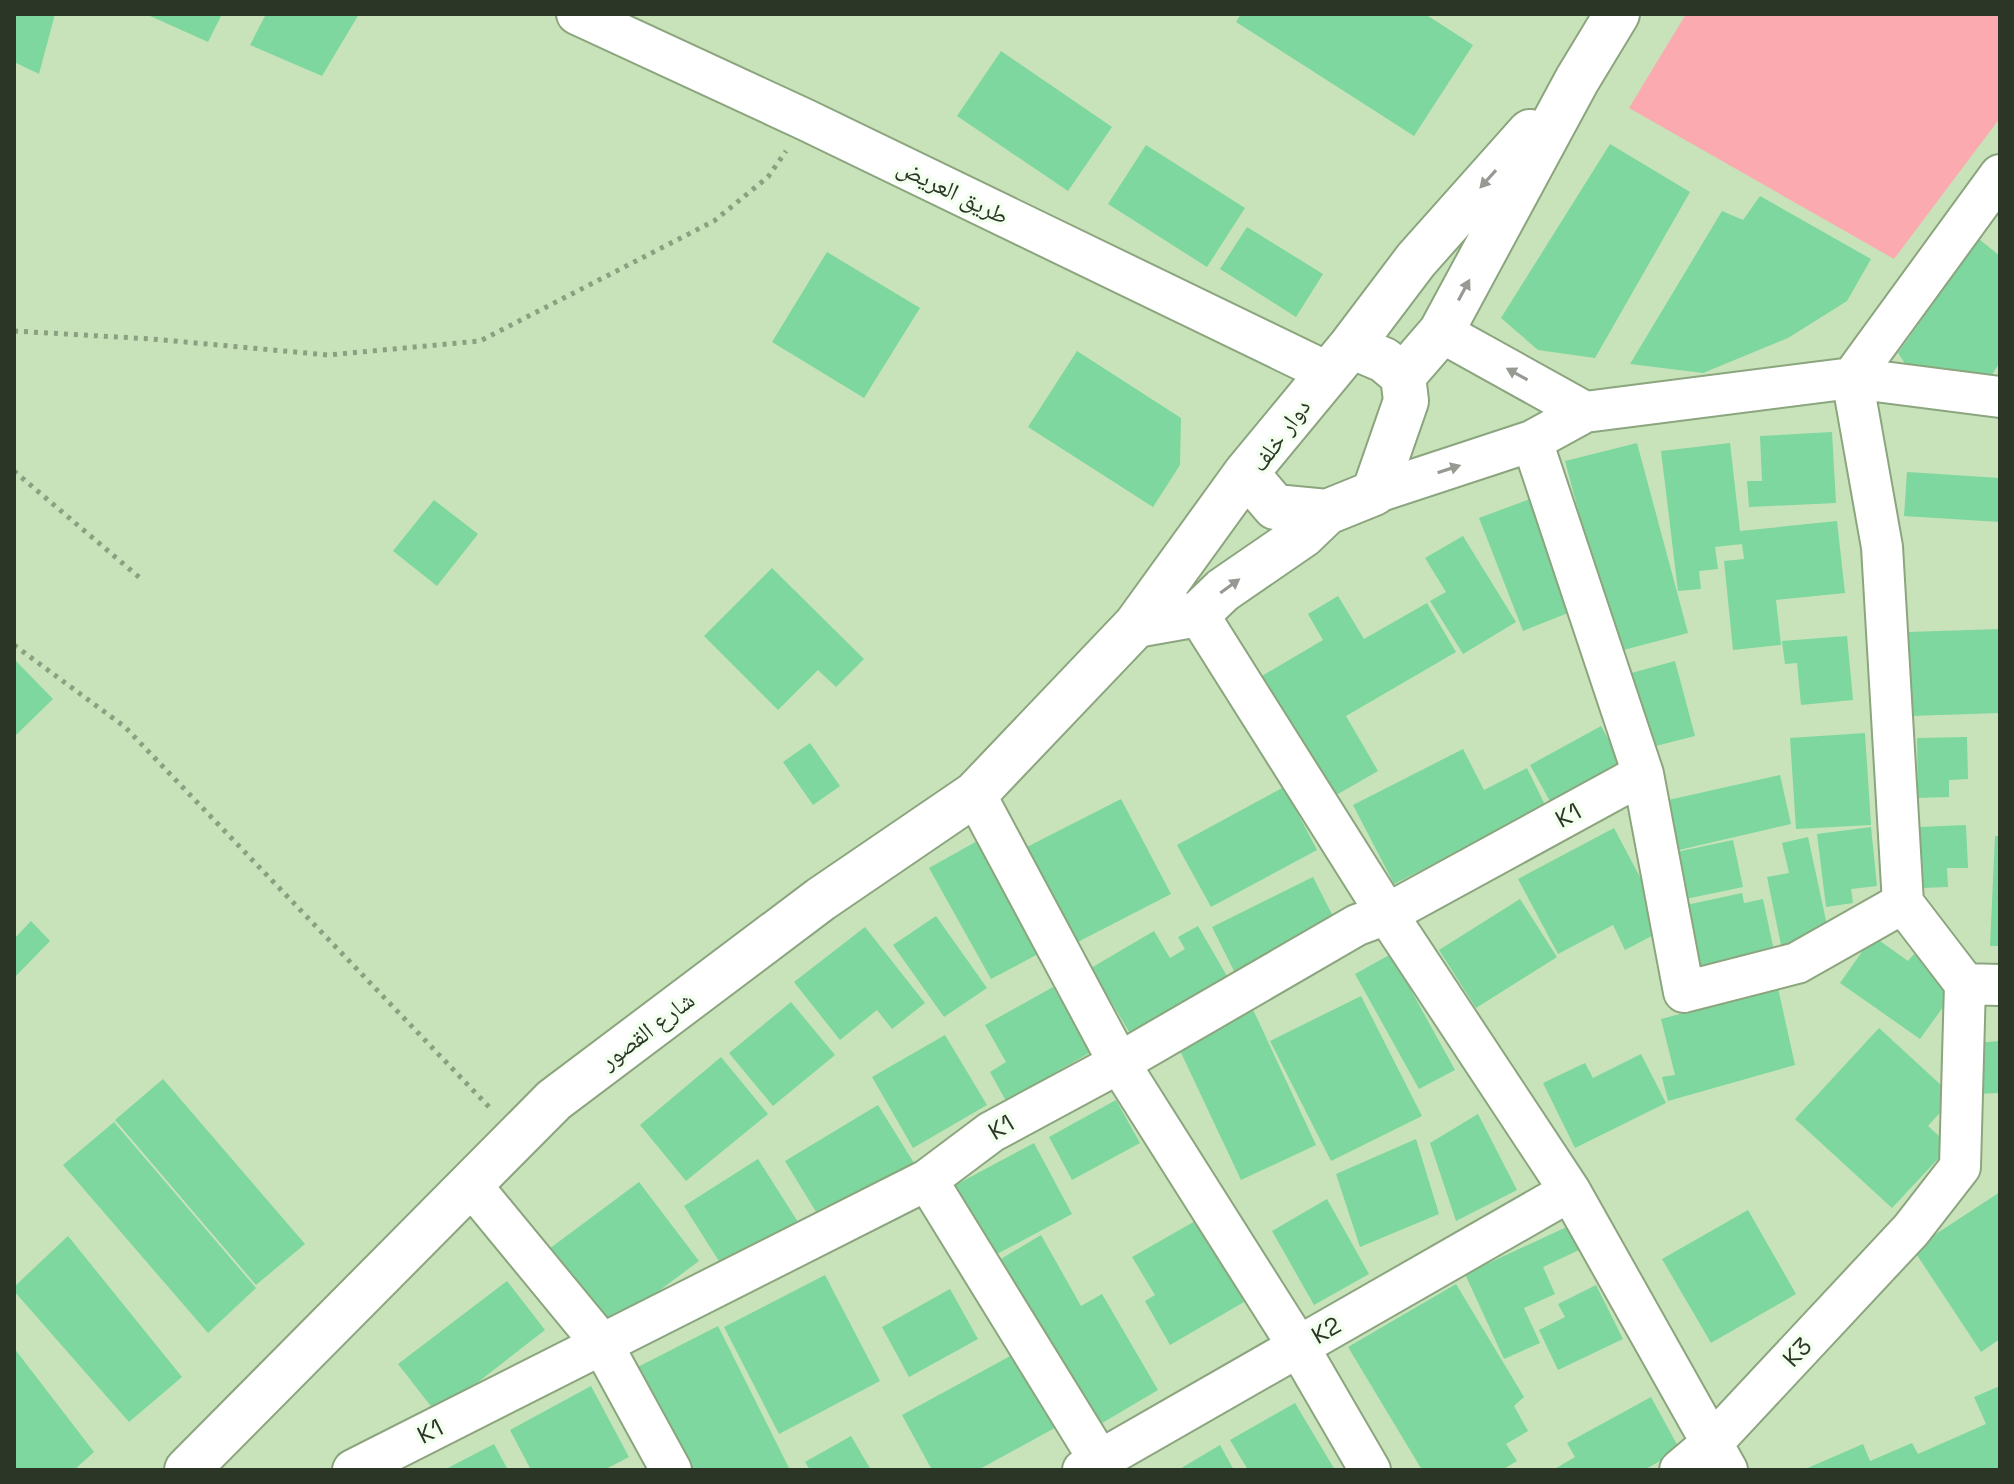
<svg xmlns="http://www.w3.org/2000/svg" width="2014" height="1484" font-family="'Space Grotesk','Noto Naskh Arabic',sans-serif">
	<rect width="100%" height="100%" fill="#c8e3ba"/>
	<!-- green -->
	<path fill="#fbaaaf" d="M1686 14H2000V118L1894 259 1629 108Z"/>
	<!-- building -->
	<path fill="#7dd79f" d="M14 14H55L39 74 14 62Z
		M151 14H222L208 42 150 16Z
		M266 14H359L322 76 250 45Z
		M1241 14H1425L1473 45 1414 136 1236 22Z
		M1001 51 1112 127 1068 191 957 116Z
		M1610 144 1690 192 1595 358 1538 350 1501 318Z
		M1146 145 1245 208 1207 267 1108 204Z
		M1760 196 1871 259 1847 301 1788 338 1703 373 1630 364 1722 211 1743 220Z
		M1247 227 1323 274 1296 317 1220 269Z
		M1979 239 2000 256V362L1990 378 1912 374 1898 353Z
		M827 252 920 308 864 398 772 342Z
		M1077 351 1181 418 1180 465 1153 507 1028 427Z
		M1832 432 1836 503 1749 507 1747 481H1762L1760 436Z
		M1637 443 1688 633 1616 652 1565 461Z
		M1730 443 1740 531 1837 521 1845 593 1776 600 1781 645 1733 650 1724 561 1744 559 1742 544 1715 547 1718 569 1699 571 1701 589 1678 591 1661 451Z
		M1907 472 2000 478V522L1904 516Z
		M1535 497 1578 609 1523 631 1479 518Z
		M434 500 478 534 437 586 393 551Z
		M1463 536 1516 622 1463 654 1430 601 1446 592 1425 558Z
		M772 568 864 659 836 687 818 670 778 710 704 636Z
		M1338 596 1364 639 1427 603 1456 652 1346 716 1378 771 1331 798 1260 677 1323 640 1308 614Z
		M1999 629 2000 713 1911 716 1908 632Z
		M1847 636 1853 700 1801 705 1797 663 1785 664 1782 641Z
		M16 661 53 699 14 737V663Z
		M1675 661 1695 736 1644 749 1624 675Z
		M1601 726 1623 766 1552 805 1530 765Z
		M1865 733 1871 825 1796 829 1790 738Z
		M1967 737 1968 779 1949 780V797L1918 798 1917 738Z
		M810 743 840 786 813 805 783 762Z
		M1463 749 1484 790 1527 768 1546 807 1394 884 1353 805Z
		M1780 775 1791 824 1666 853 1655 803Z
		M1284 787 1317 850 1211 907 1177 845Z
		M1121 799 1171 894 1070 946 1021 850Z
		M1966 825 1968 868H1947L1948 887 1922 888 1919 827Z
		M1871 827 1877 886 1851 889 1853 903 1826 907 1817 834Z
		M1614 828 1667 928 1625 950 1613 925 1558 954 1518 879Z
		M1995 836H2000V946H1990Z
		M1808 837 1830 939 1782 950 1767 877 1789 873 1782 843Z
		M979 840 1042 952 991 979 929 868Z
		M1733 840 1743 887 1676 901 1667 854Z
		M1313 877 1339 928 1238 979 1212 927Z
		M1742 893 1744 903 1763 899 1776 960 1692 978 1677 907Z
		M1520 899 1557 957 1476 1008 1439 950Z
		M936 916 987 988 944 1017 893 945Z
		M31 921 50 941 14 978V939Z
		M1198 926 1231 983 1134 1040 1091 968 1154 931 1170 958 1185 949 1178 937Z
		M865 927 925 1003 892 1029 877 1010 840 1040 794 982Z
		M1873 936 1908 961 1914 954 1959 985 1920 1039 1840 983Z
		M1391 954 1455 1070 1419 1089 1355 974Z
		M1053 987 1091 1052 1006 1101 990 1072 1006 1062 985 1025Z
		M1778 988 1795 1065 1668 1101 1662 1077 1675 1075 1661 1019Z
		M1361 996 1422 1116 1331 1161 1270 1041Z
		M791 1002 835 1055 773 1106 729 1053Z
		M1250 1003 1316 1145 1241 1180 1174 1038Z
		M1879 1028 1954 1097 1928 1126 1950 1146 1892 1208 1795 1119Z
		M945 1035 987 1105 913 1148 872 1077Z
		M2000 1041V1093L1978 1094 1975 1043Z
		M1641 1054 1666 1103 1575 1148 1543 1083 1585 1063 1593 1078Z
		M721 1057 768 1114 686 1181 640 1125Z
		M163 1079 305 1244 256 1285 115 1120Z
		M1116 1100 1140 1143 1072 1180 1049 1137Z
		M878 1105 914 1163 821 1220 785 1161Z
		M1478 1114 1517 1190 1456 1221 1430 1143Z
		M114 1122 256 1288 208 1333 63 1165Z
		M1416 1139 1439 1214 1360 1247 1336 1174Z
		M1034 1143 1072 1214 984 1261 946 1190Z
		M758 1159 798 1222 724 1269 684 1206Z
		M639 1182 699 1261 609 1328 549 1249Z
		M2000 1192V1339L1981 1352 1913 1249Z
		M1327 1199 1369 1274 1314 1305 1272 1231Z
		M1748 1210 1796 1294 1711 1343 1662 1259Z
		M1197 1220 1244 1302 1170 1345 1145 1301 1155 1295 1132 1257Z
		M1571 1225 1581 1249 1543 1267 1555 1294 1524 1308 1540 1343 1504 1359 1465 1274Z
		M1041 1235 1081 1306 1102 1294 1158 1390 1092 1429 994 1263Z
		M68 1236 182 1377 129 1422 14 1291V1287Z
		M825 1275 880 1381 779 1434 724 1327Z
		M507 1281 545 1330 437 1414 398 1364Z
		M1456 1284 1524 1397 1514 1406 1528 1431 1506 1444 1517 1461 1502 1470H1422L1348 1347Z
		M1596 1285 1623 1339 1558 1370 1539 1330 1565 1317 1558 1304Z
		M950 1289 978 1339 909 1377 882 1327Z
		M718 1326 790 1470H683L632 1370Z
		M14 1348 94 1452 74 1470H14Z
		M1021 1350 1062 1424 978 1470H932L902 1415Z
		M591 1386 629 1457 604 1470H531L510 1430Z
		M2000 1386V1470H1803L1863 1444 1870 1461 1912 1443 1918 1454 1986 1424 1974 1397Z
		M1651 1397 1680 1450 1644 1470H1553L1575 1457 1567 1443Z
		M1295 1403 1335 1470H1248L1230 1440Z
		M851 1436 871 1470H810L805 1462Z
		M494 1444 508 1470H444Z
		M1220 1445 1234 1470H1178Z"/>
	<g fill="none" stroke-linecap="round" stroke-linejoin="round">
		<defs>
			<path id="minor" d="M577 14 806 120 1327 372
				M2000 175 1852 378 1882 547 1903 903 1965 984 2000 985
				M1441 332 1585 412
				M1532 441 1643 774 1684 992 1797 963 1903 903
				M1374 493 1532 441 1585 412 1852 378 2000 397
				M1198 614 1387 914 1570 1191 1727 1470
				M975 794 1119 1063 1298 1346 1370 1470
				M927 1180 1100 1461
				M471 1185 602 1344 671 1470
				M353 1470 927 1180 991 1132 1119 1063 1357 925 1387 914 1643 774
				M1083 1470 1570 1191
				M1680 1470 1712 1443 1911 1230 1960 1167 1965 984"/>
			<path id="tertiary" d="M1351 346 1384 360 1403 376 1406 401 1374 493 1327 512 1275 507 1246 473Z
				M1351 346 1416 260 1530 132
				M1403 376 1441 332 1577 80 1617 14
				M1136 625 1198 614 1223 590 1303 535 1327 512
				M187 1470 554 1100 821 899 975 794 1136 625 1246 473"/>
		</defs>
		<!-- minor casing -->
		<use href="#minor" stroke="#8ba57e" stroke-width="44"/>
		<!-- tertiary casing -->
		<use href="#tertiary" stroke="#8ba57e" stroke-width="48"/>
		<!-- path -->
		<path stroke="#8ba081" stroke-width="5" stroke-dasharray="4 6" stroke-linecap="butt" d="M14 331 152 339 328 355 480 341 714 221 768 177 786 151
			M14 471 140 578
			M14 645 125 727 491 1109"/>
		<!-- minor -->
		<use href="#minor" stroke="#fff" stroke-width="40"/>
		<!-- tertiary -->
		<use href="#tertiary" stroke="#fff" stroke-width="44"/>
	</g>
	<!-- one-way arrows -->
	<defs><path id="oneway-solid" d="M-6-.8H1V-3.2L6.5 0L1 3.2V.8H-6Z" transform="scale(2)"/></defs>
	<g fill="#969a92">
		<use href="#oneway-solid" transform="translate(1488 179) rotate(132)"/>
		<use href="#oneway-solid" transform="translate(1464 290) rotate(-62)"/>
		<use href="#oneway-solid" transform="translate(1517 374) rotate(-151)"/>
		<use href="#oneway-solid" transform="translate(1449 469) rotate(-18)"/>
		<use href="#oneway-solid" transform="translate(1230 586) rotate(-36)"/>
	</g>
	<g text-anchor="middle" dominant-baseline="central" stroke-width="7" stroke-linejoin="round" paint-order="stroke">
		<!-- street labels -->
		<g font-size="24" fill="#2c3626" stroke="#f3ffee">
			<text transform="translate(953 191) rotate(26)">طريق العريض</text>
			<text transform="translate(1280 435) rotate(-54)">دوار خلف</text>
			<text transform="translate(1568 815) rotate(-29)">K1</text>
			<text transform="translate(647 1030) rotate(-37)">شارع القصور</text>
			<text transform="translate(1001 1127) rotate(-31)">K1</text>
			<text transform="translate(1326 1330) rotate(-30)">K2</text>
			<text transform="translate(1797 1352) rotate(-47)">K3</text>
			<text transform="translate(430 1431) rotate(-27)">K1</text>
		</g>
	</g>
	<!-- border -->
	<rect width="2014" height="1484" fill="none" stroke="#2c3626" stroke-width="32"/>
</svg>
